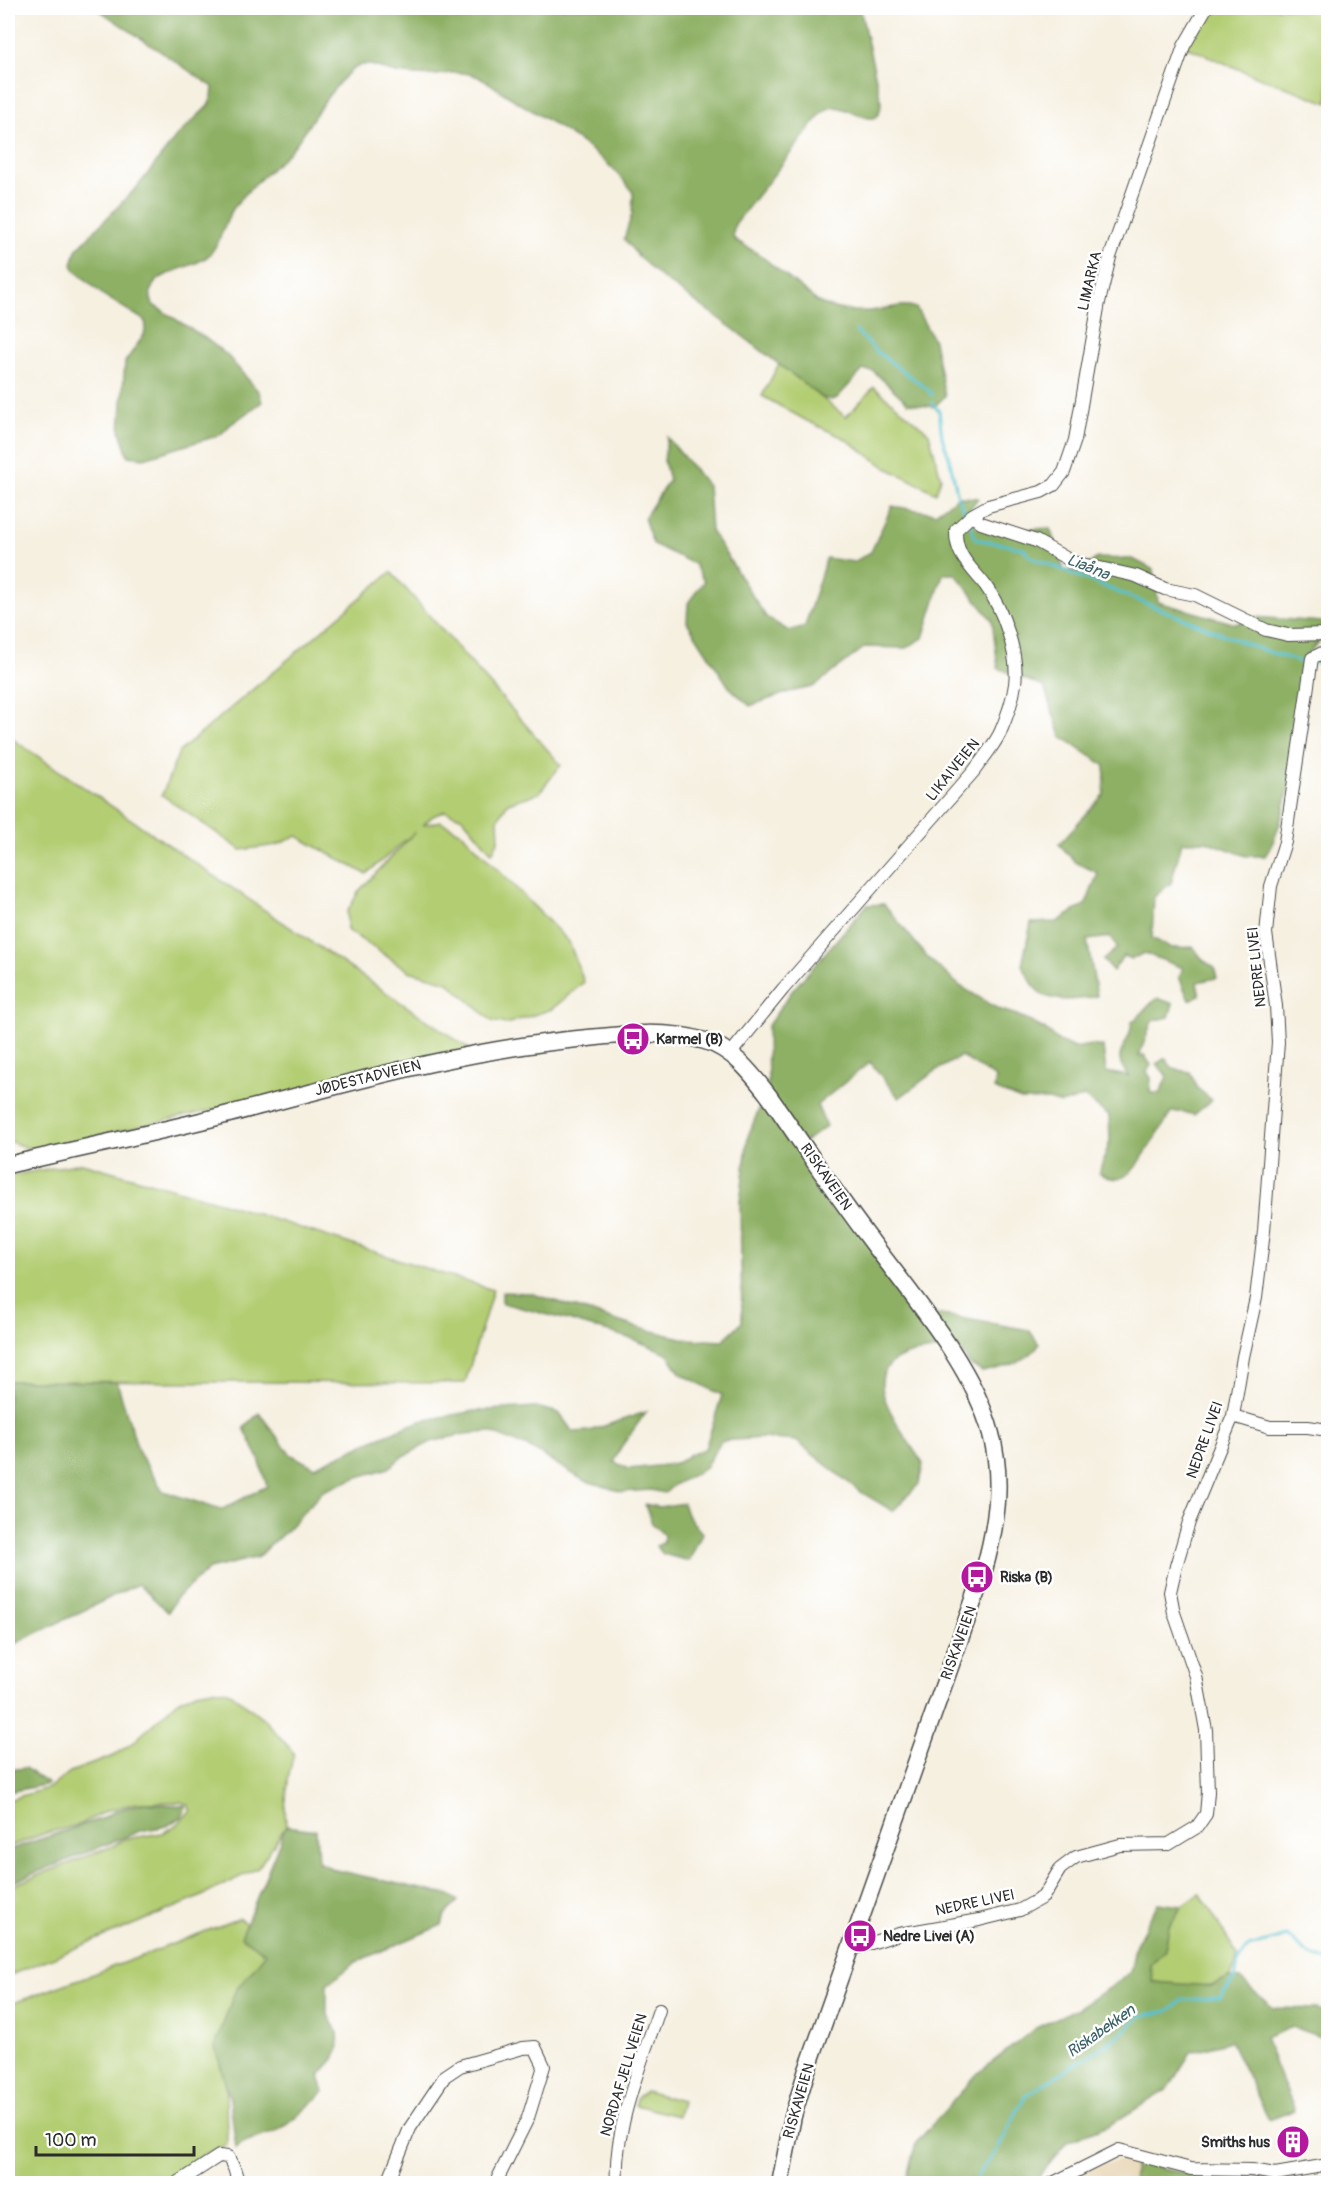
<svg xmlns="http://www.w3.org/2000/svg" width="1336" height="2191" font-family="Pangolin,sans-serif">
	<rect width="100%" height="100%" fill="#fff"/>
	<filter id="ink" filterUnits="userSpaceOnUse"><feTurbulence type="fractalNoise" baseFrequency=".0167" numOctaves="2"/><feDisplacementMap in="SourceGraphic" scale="12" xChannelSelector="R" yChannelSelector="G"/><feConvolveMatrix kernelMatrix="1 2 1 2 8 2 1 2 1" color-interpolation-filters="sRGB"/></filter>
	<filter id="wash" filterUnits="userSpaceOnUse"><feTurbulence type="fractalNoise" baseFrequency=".008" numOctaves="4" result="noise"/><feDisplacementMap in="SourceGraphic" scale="24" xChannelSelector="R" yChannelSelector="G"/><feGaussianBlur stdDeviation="1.35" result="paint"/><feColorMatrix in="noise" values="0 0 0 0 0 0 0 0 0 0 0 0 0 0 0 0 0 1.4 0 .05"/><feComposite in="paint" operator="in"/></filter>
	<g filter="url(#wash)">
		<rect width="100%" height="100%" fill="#f6f0e1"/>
		<!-- built -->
		<path fill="#e9d9ba" d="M1123 2158H1135L1133 2183 1064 2184 1090 2168Z"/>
		<!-- green -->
		<path fill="#b3cd73" stroke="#6f7c4f" stroke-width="1.5" d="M1206 8H1328V103L1248 73 1184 46Z
			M779 364 846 417 874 387 929 433 941 478 936 493 887 468 844 438 807 421 762 396Z
			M391 572 561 765 539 793 508 803 498 819 499 839 492 853 463 818 445 811 433 816 423 825 440 821 462 833 569 942 584 982 552 1009 506 1024 492 1021 448 982 409 971 347 930V912L359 891 415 832 366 874 297 836 277 845 241 850 162 795 179 752Z
			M8 736 474 1052 33 1150 8 1141Z
			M82 1163 223 1203 493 1290 465 1383 8 1381V1176Z
			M214 1689 228 1691 264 1719 294 1753 289 1774 285 1808 286 1826 258 1868 198 1898 8 1976V1887L113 1846 125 1839 163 1833 178 1824 190 1811 189 1805 181 1802 136 1803 108 1810 81 1824 46 1833 8 1847V1800L51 1787 70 1772 114 1756 136 1740 176 1702 196 1692Z
			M1200 1893 1238 1956C1236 1962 1234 1973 1229 1978 1212 1992 1174 1983 1153 1982L1149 1965 1165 1950 1169 1926 1182 1906Z
			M240 1918 253 1932 266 1962 226 2086 227 2145 204 2154 161 2183 8 2184V2005L142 1956Z
			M646 2091 682 2101 678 2116 635 2105 638 2097Z"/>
		<!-- forest -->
		<path fill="#8eb065" stroke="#5c6e48" stroke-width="1.5" d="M96 8H860L881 101C881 139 849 102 830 108 827 108 825 111 822 113L735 224 733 234 734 239 760 255 818 302C836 311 859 313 878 310 891 308 903 303 916 308L934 341 945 396 934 407 908 403 873 371 863 370 837 398 833 400 823 398 732 328 658 275 637 255 624 239 632 214 633 193C607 153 548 121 508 96 496 89 487 79 473 75 461 71 449 73 437 75 424 76 409 75 396 73 384 71 369 60 357 67 348 71 341 81 334 89 319 106 309 127 295 145 277 167 252 183 235 206 224 221 222 241 210 254 195 271 138 270 153 305L204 337 227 355 259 392 262 402 230 425 220 435 144 458 128 456 120 431 125 362 144 335 146 325 144 320 103 295 75 270 72 265 76 250 138 186 176 137 208 106 212 97 213 87Z
			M667 437 708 486 711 531 766 617 789 631 805 626 826 558 854 562 871 552 892 506 935 513 958 497 978 498 962 519 1005 531 1050 528 1064 570 1080 571 1097 558 1133 559 1154 570 1158 602 1236 624 1253 617 1322 622 1327 634 1311 650 1306 664C1299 713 1292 818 1265 856H1246L1206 841 1182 842 1171 883 1154 897 1152 938 1171 948 1193 947 1204 961 1214 967 1217 978 1197 982 1200 996 1189 1000 1179 977 1183 968 1144 953 1132 959 1123 956 1113 971 1103 960 1117 948 1111 937 1087 940 1097 996C1081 1000 1050 1004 1037 990 1031 983 1027 973 1022 965L1031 923 1057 922 1086 904 1098 873 1075 862 1059 844 1104 794 1105 766 1061 736 1044 687 998 668 992 620 956 574H943L923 638 906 648 865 647 813 687 789 692 750 706 729 687 687 622 688 603 704 581 694 564 653 544 644 518 669 480 664 461Z
			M884 904 927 957 960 986 998 1009 1017 1015 1044 1029 1059 1041 1074 1048 1091 1045 1103 1047 1106 1072 1128 1076C1113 1055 1122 1054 1129 1035 1131 1031 1131 1025 1132 1021 1144 1015 1145 1006 1158 998L1173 1004 1169 1017 1152 1021 1139 1056 1144 1055 1151 1065 1147 1072 1151 1078 1150 1093H1160L1167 1076 1157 1064 1165 1058 1173 1069 1190 1072 1197 1088 1212 1100 1194 1115 1184 1112H1171C1165 1124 1158 1133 1151 1144 1138 1164 1127 1190 1099 1173L1110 1141 1109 1116 1084 1097 1061 1104 1049 1100H1021L994 1089 996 1078 961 1056 934 1072 899 1098 870 1062 817 1105 826 1126 798 1147 920 1311 1029 1330 1039 1344C1029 1363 1002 1368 982 1372L969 1364 960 1349C925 1349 864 1352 887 1404 896 1425 911 1445 923 1464L919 1484 893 1511 859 1491 796 1441 762 1438 721 1441 704 1469 674 1485 665 1493 651 1490 622 1492 583 1480 532 1449 490 1432 464 1434 431 1442 402 1457 389 1468 358 1477 323 1491 287 1530 258 1557 209 1569 177 1597 168 1612 138 1584 8 1647V1381L117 1382 139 1453 163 1491 221 1510 267 1486 259 1459 244 1428 259 1413 290 1454 314 1467 373 1440 420 1421 474 1411 536 1407 559 1413 573 1432 589 1431 646 1412 621 1447 614 1462 629 1469 666 1465 679 1462 692 1453 705 1449 722 1395 681 1374 667 1353 632 1339 568 1320 502 1303V1292L530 1293 636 1327 686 1339 722 1341 742 1322 740 1202 748 1136 768 1087 767 1027 792 991 867 905Z
			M683 1503 687 1515 702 1533 689 1561 663 1554 656 1546 663 1543 664 1535 652 1523 645 1504 659 1507Z
			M25 1768 48 1784 8 1792V1770Z
			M143 1803 186 1806 182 1817 167 1826 140 1831 8 1884V1850L103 1818 114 1811Z
			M286 1826 316 1830 318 1862 335 1870 449 1895 458 1901 445 1915 442 1925 356 1962 327 1985V2013L338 2033 339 2049 334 2059 319 2076 324 2092C310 2104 296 2119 280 2129 265 2138 248 2137 236 2148L230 2099 215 2047 235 1991 266 1953 241 1937Z
			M1158 1903 1182 1906 1169 1926 1165 1950 1150 1965 1153 1982 1211 1986 1229 1978 1240 1979 1273 2008 1317 2009 1328 2013V2040L1293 2027 1265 2038 1277 2070 1295 2110 1269 2120 1230 2041 1191 2052 1168 2089 1108 2126 1067 2142 1034 2183H905L916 2143 977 2074 1036 2028 1076 2009 1108 1989 1130 1972 1136 1944Z
			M1135 2158 1162 2169 1191 2174 1279 2178 1292 2180 1294 2183 1133 2184Z"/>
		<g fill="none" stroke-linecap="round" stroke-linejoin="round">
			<!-- stream -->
			<path stroke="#56c2d0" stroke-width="3" d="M856 331 877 352 926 388 932 395
				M932 403 939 411 942 437 949 457 958 497 966 515
				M969 521 976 539 1023 548 1031 557 1257 648 1304 663H1309
				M1316 663 1328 661
				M974 2184 979 2173 996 2152 1025 2096 1104 2046 1124 2032 1140 2016 1168 2011 1182 2000 1220 1998 1235 1978 1239 1960 1249 1947 1287 1936C1305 1950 1303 1955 1328 1960"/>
		</g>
	</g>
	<g filter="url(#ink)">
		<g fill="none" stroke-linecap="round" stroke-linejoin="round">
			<defs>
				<path id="minor" d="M972 515 988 506 1041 492 1054 485 1064 472 1075 440 1099 302 1110 257 1184 46 1206 8
					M731 1053 783 989 974 771C983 758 993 747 1000 733 1006 719 1013 700 1015 684 1019 654 1003 609 985 585 970 566 955 555 956 530L972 515 981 523 1036 541 1073 562 1136 576 1165 589 1195 595 1266 630 1288 635 1328 634
					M1233 1416 1270 1427H1308L1328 1430
					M849 1950 899 1934 979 1920 1020 1910 1043 1897 1060 1869 1076 1857 1120 1845 1169 1844 1197 1827 1206 1814 1208 1792 1206 1730 1196 1676 1174 1613 1170 1592 1176 1566 1189 1522 1233 1416 1243 1357 1256 1298 1264 1231 1278 1042 1276 1006 1266 933 1271 886 1285 842 1312 658 1328 650
					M176 2184 219 2156 228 2157 234 2168 239 2184
					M387 2184 410 2128 445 2076 460 2066 523 2048 535 2047 544 2066 528 2118 495 2184
					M617 2184C613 2129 642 2061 659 2010
					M1051 2184 1119 2150 1191 2169 1252 2170 1275 2174 1328 2165"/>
				<path id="secondary" d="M8 1165C81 1148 155 1133 229 1114 348 1083 465 1049 588 1038 626 1034 668 1030 705 1041 733 1049 752 1074 769 1096 802 1143 834 1192 869 1238 911 1295 973 1365 991 1434 1004 1482 996 1528 983 1574L806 2073 793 2116 780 2184"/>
			</defs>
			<!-- minor casing -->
			<use href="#minor" stroke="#494946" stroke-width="14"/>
			<!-- secondary casing -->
			<use href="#secondary" stroke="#494946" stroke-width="19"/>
			<!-- minor -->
			<use href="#minor" stroke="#fff" stroke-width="12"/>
			<!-- secondary -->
			<use href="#secondary" stroke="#fff" stroke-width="16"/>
		</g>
	</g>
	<!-- icons -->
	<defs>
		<symbol id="bus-disc" viewBox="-11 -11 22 22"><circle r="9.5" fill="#b5179e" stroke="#fff"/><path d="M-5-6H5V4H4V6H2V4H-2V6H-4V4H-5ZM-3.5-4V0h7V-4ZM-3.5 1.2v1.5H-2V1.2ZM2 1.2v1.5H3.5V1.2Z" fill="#fff"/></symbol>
		<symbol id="building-disc" viewBox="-11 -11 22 22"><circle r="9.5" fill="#b5179e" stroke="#fff"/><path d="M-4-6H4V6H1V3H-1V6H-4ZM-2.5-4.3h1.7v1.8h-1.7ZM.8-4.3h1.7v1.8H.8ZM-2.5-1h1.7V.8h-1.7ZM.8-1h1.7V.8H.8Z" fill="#fff"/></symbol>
	</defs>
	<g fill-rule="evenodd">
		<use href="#bus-disc" x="614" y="1020" width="38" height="38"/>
		<use href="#bus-disc" x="958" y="1558" width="38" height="38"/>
		<use href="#bus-disc" x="841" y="1917" width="38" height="38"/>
		<use href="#building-disc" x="1274" y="2123" width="38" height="38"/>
	</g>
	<g text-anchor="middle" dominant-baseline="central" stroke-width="5" stroke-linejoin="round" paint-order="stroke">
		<!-- street labels -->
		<g font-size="15" fill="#2b2b2b" stroke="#fff">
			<text transform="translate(1090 281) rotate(-77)">LIMARKA</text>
			<text transform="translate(953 770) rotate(-51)">LIKAIVEIEN</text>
			<text transform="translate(1257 967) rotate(-96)">NEDRE LIVEI</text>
			<text transform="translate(368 1078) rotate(-14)">JØDESTADVEIEN</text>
			<text transform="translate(826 1177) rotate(55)">RISKAVEIEN</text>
			<text transform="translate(1205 1440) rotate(-70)">NEDRE LIVEI</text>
			<text transform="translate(959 1643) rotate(-70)">RISKAVEIEN</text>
			<text transform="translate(975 1903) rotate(-12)">NEDRE LIVEI</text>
			<text transform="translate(624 2075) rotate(-73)">NORDAFJELLVEIEN</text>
			<text transform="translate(799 2101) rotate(-74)">RISKAVEIEN</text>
		</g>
		<!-- poi labels -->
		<g font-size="15" font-weight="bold" fill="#2b2b2b" stroke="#fff" text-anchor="start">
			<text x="656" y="1039">Karmel (B)</text>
			<text x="1000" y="1577">Riska (B)</text>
			<text x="883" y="1936">Nedre Livei (A)</text>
			<text x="1270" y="2142" text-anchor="end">Smiths hus</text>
		</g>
		<!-- water labels -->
		<g font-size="16" font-style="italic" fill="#3a6065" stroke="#fff">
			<text transform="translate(1088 567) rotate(22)">Liaåna</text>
			<text transform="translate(1101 2031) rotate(-35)">Riskabekken</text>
		</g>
	</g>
	<!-- margin -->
	<rect width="1336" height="2191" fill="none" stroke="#fff" stroke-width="30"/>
	<!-- scale -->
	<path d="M36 2146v9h158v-9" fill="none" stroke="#2b2b2b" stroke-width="3"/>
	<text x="45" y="2146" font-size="18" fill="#2b2b2b" stroke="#ffffff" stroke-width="4.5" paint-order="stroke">100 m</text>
</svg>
